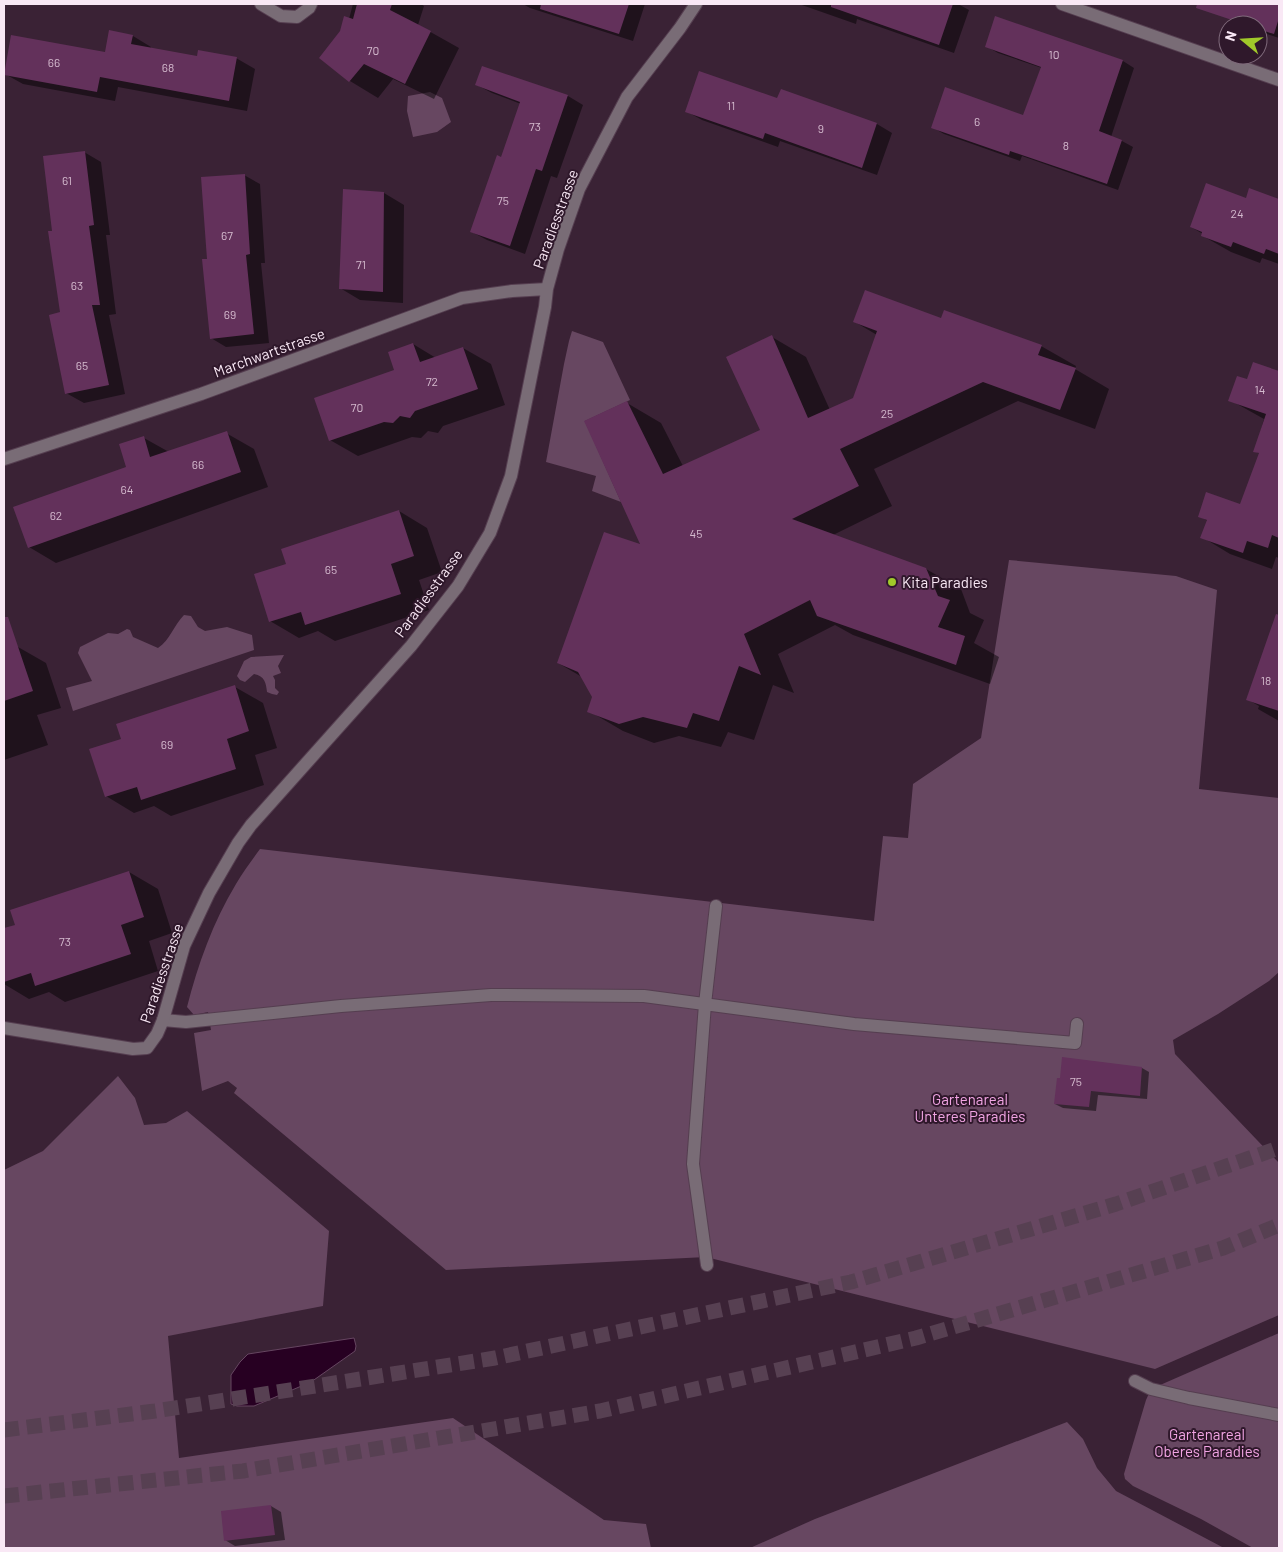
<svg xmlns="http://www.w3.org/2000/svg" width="1283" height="1552" font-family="Barlow,sans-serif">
	<rect width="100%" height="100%" fill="#3a2235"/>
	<!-- green -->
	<path fill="#674761" d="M430 92 442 98 451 122 437 132 413 137 407 111 408 96Z
		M572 331 603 342 630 400 585 421 621 502 592 491 596 476 546 462 564 364 569 341Z
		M1009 560 1176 576 1217 590 1199 789 1279 798V972L1269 981 1218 1014 1173 1040 1175 1054 1279 1163V1315L1155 1369 706 1257 446 1270 234 1093 237 1088 228 1081 202 1091 194 1033 211 1030 208 1012 194 1015 187 1007C198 964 213 922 236 884 243 872 252 860 260 849L874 921 883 836 908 838 913 784 981 738Z
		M184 615 191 616 198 627 205 631 227 627 252 635 254 650 73 711 66 688 92 681 78 653 80 647 108 633 118 634 127 629 130 630 133 637 158 648C170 640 174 625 184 615Z
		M284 655 278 666 281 673 273 676 275 680V688L279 692 277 695 272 694 267 692C266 683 265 676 254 674L245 682 240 680 237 676 244 661 251 657Z
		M118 1076 135 1098 144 1125 166 1123 187 1111 329 1231 323 1306 168 1336 179 1458 453 1418 604 1520 646 1524 651 1548H4V1170L43 1151Z
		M1279 1333V1548H1253L1201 1519 1133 1486 1125 1479 1124 1474 1146 1400 1151 1389Z
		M1067 1422 1083 1439 1097 1468 1116 1491 1224 1548H750L815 1519Z"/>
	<!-- water -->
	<path fill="#270022" stroke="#664661" d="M354 1338 356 1346 355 1351 311 1382 254 1406H237L231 1404V1375L240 1362 248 1354Z"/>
	<!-- shadow -->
	<path fill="#0007" d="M353 4H421L424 6 418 25 459 48 434 99 393 79 378 98 350 81 321 58 349 19Z
		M523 4H645L633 41 530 8Z
		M799 4H958L969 10 954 53 857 19 856 24Z
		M1240 4H1279V38L1258 31V25H1244L1235 20Z
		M133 36 151 47 150 49 198 58H236L255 69 247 111 118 87 115 101 23 84 5 74 106 54Z
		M986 46 1123 61 1134 68 1111 137 1122 141 1133 147 1118 190 1022 156 1020 161 944 134 932 127 1024 116 1042 68 998 53Z
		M483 67 568 96 583 105 557 178 551 176 525 254 487 240 472 232 502 158 521 104 492 93 477 85Z
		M781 91 877 124 892 133 877 175 780 141 778 147 702 120 686 111 778 100Z
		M84 152 101 162 110 235H106L116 314 109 315 125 394 84 403 66 393 62 313Z
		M244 175 260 184 265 263H261L269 343 226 347 211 338 208 260Z
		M1250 190 1279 201V264L1262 258 1260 263 1231 252 1203 236V234L1191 227 1246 200Z
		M384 193 404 205 403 303 360 300 340 288Z
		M942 319 1041 346 1076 366 1075 369 1109 389 1095 429 1018 401 874 469 892 506 833 535 926 569 961 589 970 613 984 620 974 643 999 657 990 684 853 635 835 625 778 654 794 693 773 685 754 740 728 732 721 747 679 736 654 743 623 731 589 711 593 697 582 677 558 663 642 546 627 403 661 423 683 466 761 431 772 337 806 357 830 410 854 399 877 335 855 322Z
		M413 344 436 358 463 348 491 364 505 405 443 426 438 433 428 431 421 438 412 437 358 456 330 440 396 371Z
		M1253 363 1279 372V558L1276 557 1272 569 1230 554 1202 537 1208 521 1199 516 1241 506 1260 454 1255 451 1264 419 1230 400 1248 381Z
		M226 433 254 449 268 487 56 563 29 547 127 468 144 438 169 452Z
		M399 511 427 528 442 572 419 580 429 610 335 641 318 631 299 638 270 621 287 565Z
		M18 647 46 663 61 708 37 715 48 745 4 760V651Z
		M1262 656 1279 661V721L1258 709 1259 706 1247 699Z
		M235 687 263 703 277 748 255 755 264 785 171 816 154 806 134 813 106 796 123 740Z
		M129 872 158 889 172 933 149 941 158 971 65 1002 49 992 29 999 4 984V930L17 925Z
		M1094 1063 1142 1068 1149 1072 1147 1099 1098 1095 1096 1111 1063 1108 1055 1104Z
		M271 1506 281 1512 285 1540 235 1546 225 1540 222 1512Z"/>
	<!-- building -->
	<path fill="#63315b" d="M357 4H392L390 10 431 31 405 84 364 64 349 82 319 58 340 31 344 16 353 19Z
		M541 4H629L619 34 540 9Z
		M831 4H953L939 45 831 7Z
		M1197 4H1279V18L1274 34 1258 29V25H1247L1196 8Z
		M995 16 1123 60 1099 131 1122 140 1107 184 1010 151 1009 155 931 128 945 87 1023 115 1041 67 985 47Z
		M109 30 133 35 131 44 197 56 198 50 237 57 229 101 100 77 97 92 4 75 11 35 105 52Z
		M482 66 568 95 542 171 536 169 510 246 470 232 497 155 501 157 520 102 475 85Z
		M699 71 777 98 781 89 877 123 862 168 765 133 763 139 685 112Z
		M85 151 94 225 89 226 100 305H92L109 385 65 394 49 315 60 312 48 231H52L43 156Z
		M245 174 250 254 246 255 254 334 210 339 202 259H207L201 177Z
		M1206 183 1246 198 1249 188 1279 199V254L1266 249 1264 254 1233 242 1231 247 1201 236 1202 232 1190 227Z
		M343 189 384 192 383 292 339 289Z
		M865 290 941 318 944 310 1042 345 1038 355 1076 368 1060 410 983 382 840 449 859 486 792 519 926 568 938 596 950 600 938 627 965 636 956 665 817 616 810 600 744 634 761 675 739 666 719 721 693 713 687 728 643 717 619 724 587 712 592 697 578 672 557 663 604 532 640 544 584 421 627 401 663 474 760 430 726 357 772 335 808 418 853 398 877 331 853 322Z
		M413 343 420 362 463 347 478 389 415 411 410 418 400 416 393 423 384 422 329 441 314 398 394 370 388 352Z
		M1253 362 1279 371V538L1272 535 1268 548 1247 541 1243 553 1200 538 1207 520 1198 517 1206 492 1240 504 1259 453 1253 452 1266 414 1228 401 1237 376 1247 379Z
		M227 431 241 472 28 548 13 507 126 467 119 444 144 436 150 457Z
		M399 510 414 556 391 564 401 594 305 625 301 612 269 622 254 574 286 564 281 549Z
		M1276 614 1279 615V711L1246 700Z
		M4 617H8L33 691 4 701Z
		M235 685 249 731 227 739 236 769 141 800 137 787 105 797 89 749 121 739 116 724Z
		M129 871 144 917 121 925 131 954 35 986 31 973 4 982V928L15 925 10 910Z
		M1062 1057 1142 1067 1140 1096 1091 1091 1089 1107 1054 1104 1057 1078H1060Z
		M271 1505 275 1535 224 1541 221 1511Z"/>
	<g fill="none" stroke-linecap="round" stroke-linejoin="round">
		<!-- highway-tunnel -->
		<path stroke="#574052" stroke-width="15" stroke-dasharray="15 8" stroke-linecap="butt" d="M4 1430 155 1411 495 1358 851 1282 1116 1204 1279 1148
			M4 1496 243 1471 600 1411 916 1338 1223 1248 1279 1225"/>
		<defs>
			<path id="lane" d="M261 4 281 16 297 17 309 8 311 4
				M163 1020 186 1022 341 1006 491 995 644 996 854 1024 1075 1043 1077 1024
				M707 1265 693 1164 705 1004 716 906
				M1135 1381 1151 1389 1189 1398 1279 1415"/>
			<path id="street" d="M1062 4 1279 80
				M4 459 201 394 462 298 512 291 547 289
				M4 1028 133 1049 147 1048 157 1034 163 1020 184 946 209 893 238 843 251 825 411 646 458 586 490 533 511 476 545 307 547 289 558 249 579 189 627 97 680 28 696 4"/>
		</defs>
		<!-- lane casing -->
		<use href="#lane" stroke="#553e50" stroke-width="14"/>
		<!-- street casing -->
		<use href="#street" stroke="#553e50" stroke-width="14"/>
		<!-- lane -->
		<use href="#lane" stroke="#796c76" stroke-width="12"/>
		<!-- street -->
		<use href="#street" stroke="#796c76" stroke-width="12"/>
	</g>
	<!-- markers -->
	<circle fill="#a1c92a" stroke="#2f182b" stroke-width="2" cx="892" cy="582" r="5"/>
	<g text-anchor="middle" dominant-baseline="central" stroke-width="4" stroke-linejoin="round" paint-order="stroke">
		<!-- number labels -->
		<g font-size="12" fill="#d4bace">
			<text x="373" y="50">70</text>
			<text x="1054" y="54">10</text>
			<text x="54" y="62">66</text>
			<text x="168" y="67">68</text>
			<text x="731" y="105">11</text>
			<text x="977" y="121">6</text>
			<text x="535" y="126">73</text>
			<text x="821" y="128">9</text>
			<text x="1066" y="145">8</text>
			<text x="67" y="180">61</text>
			<text x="503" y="200">75</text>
			<text x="1237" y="213">24</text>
			<text x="227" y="235">67</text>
			<text x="361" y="264">71</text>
			<text x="77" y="285">63</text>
			<text x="230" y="314">69</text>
			<text x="82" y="365">65</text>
			<text x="432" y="381">72</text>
			<text x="1260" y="389">14</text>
			<text x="357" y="407">70</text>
			<text x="887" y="413">25</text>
			<text x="198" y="464">66</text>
			<text x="127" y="489">64</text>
			<text x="56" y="515">62</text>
			<text x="696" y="533">45</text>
			<text x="331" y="569">65</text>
			<text x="1266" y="680">18</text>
			<text x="167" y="744">69</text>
			<text x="65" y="941">73</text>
			<text x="1076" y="1081">75</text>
		</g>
		<!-- street labels -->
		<g font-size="15" fill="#f9e8f5" stroke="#2f182b">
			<text transform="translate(555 219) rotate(-70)">Paradiesstrasse</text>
			<text transform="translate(269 352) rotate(-20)">Marchwartstrasse</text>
			<text transform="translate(428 593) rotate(-54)">Paradiesstrasse</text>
			<text transform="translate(161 973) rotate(-71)">Paradiesstrasse</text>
		</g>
		<!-- poi labels -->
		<g font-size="15" fill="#f9e8f5" stroke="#2f182b" text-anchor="start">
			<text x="902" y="582">Kita Paradies</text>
		</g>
		<!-- park labels -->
		<g font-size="15" fill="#f2a5e4" stroke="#2f182b">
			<text x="970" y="1099">Gartenareal<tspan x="970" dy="17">Unteres Paradies</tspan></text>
			<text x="1207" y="1434">Gartenareal<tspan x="1207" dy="17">Oberes Paradies</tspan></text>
		</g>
	</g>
	<!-- border -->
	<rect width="1283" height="1552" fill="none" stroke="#f9e8f5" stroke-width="10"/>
	<!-- north arrow -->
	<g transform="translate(1243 40) rotate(288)"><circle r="24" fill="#2f182b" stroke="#806b7c"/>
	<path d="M0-4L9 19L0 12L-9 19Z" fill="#a1c92a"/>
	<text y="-8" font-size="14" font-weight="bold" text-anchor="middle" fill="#f9e8f5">N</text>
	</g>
</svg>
